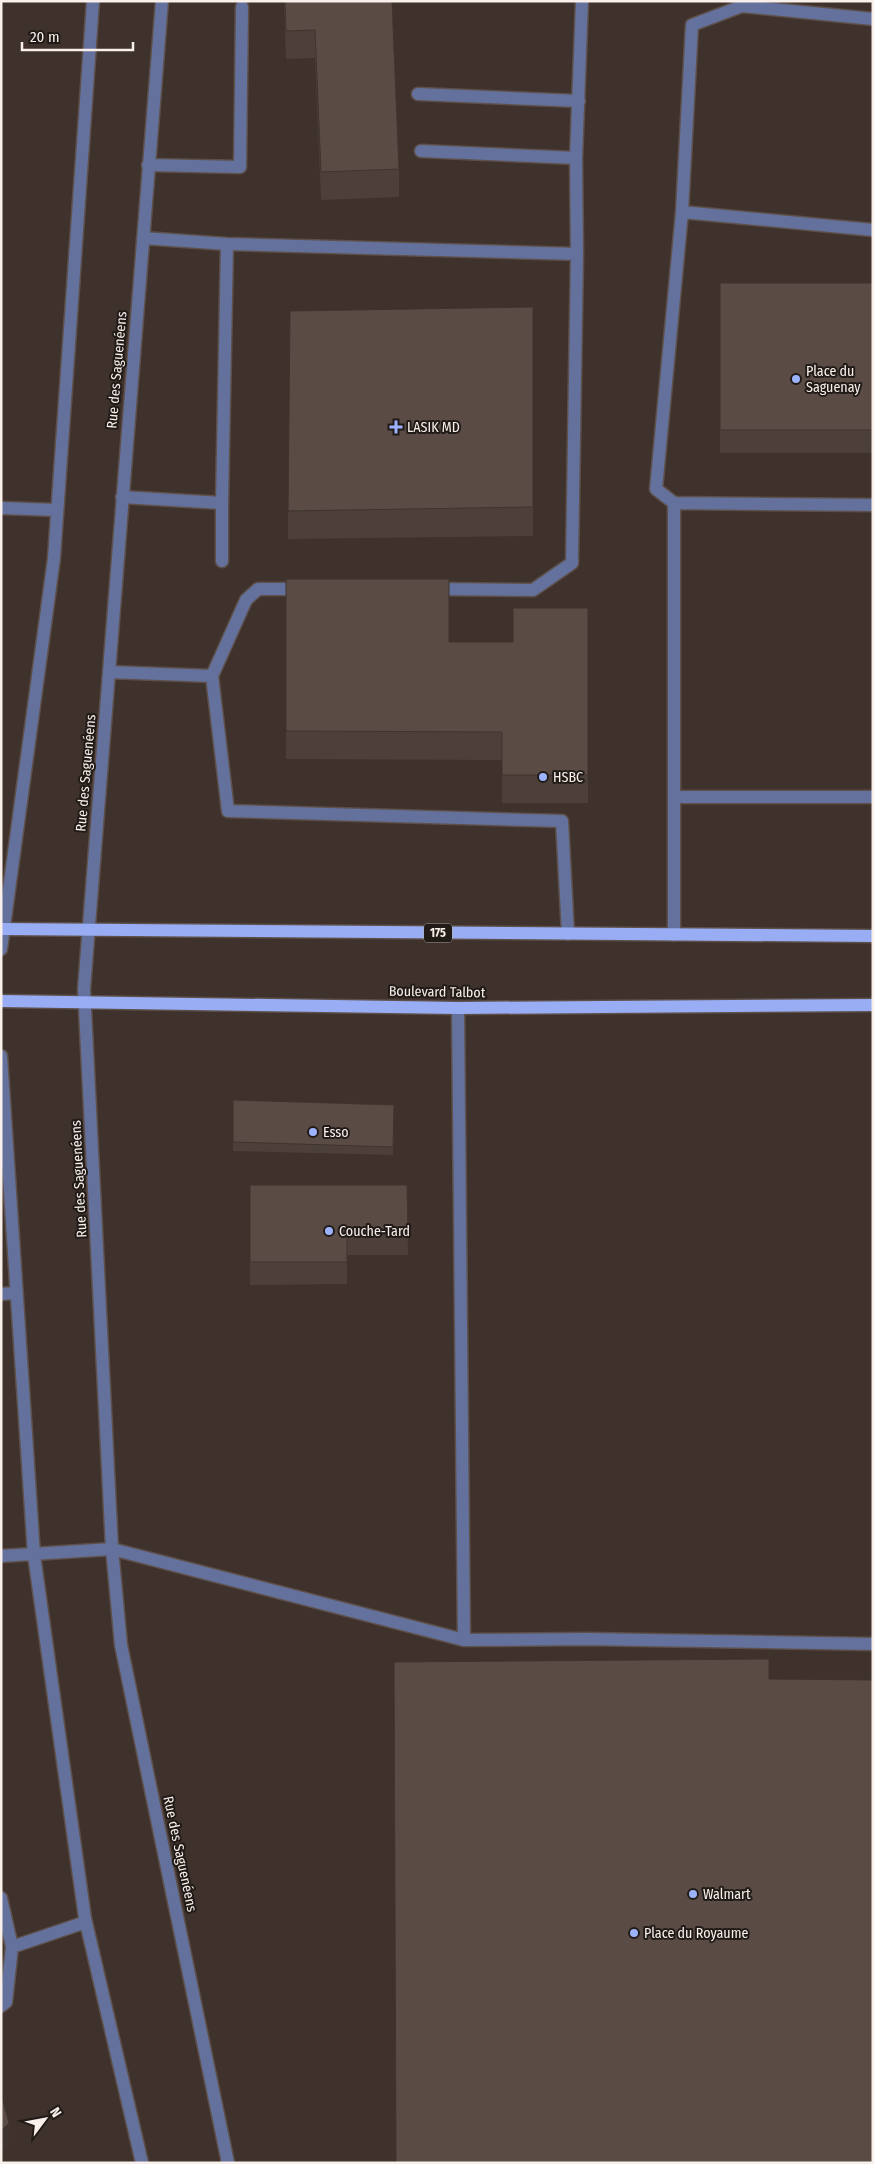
<svg xmlns="http://www.w3.org/2000/svg" width="874" height="2164" font-family="'Fira Sans Condensed',sans-serif">
	<rect width="100%" height="100%" fill="#3f312b"/>
	<g fill="none" stroke-linecap="round" stroke-linejoin="round">
		<defs>
			<path id="minor" d="M162 1 84 989 112 1549 121 1645 228 2163
				M418 94 579 101
				M421 151 576 158
				M148 165 240 167 242 7
				M682 212 873 230
				M143 238 227 244 577 254 572 563 533 590 434 589
				M577 254 576 158 582 1
				M122 497 222 503 227 244
				M674 503 656 489 682 212 692 25 742 6 873 19
				M1 508 57 510
				M222 561V503
				M109 672 212 676 246 600 258 589H301
				M212 676 228 811 562 821 568 934
				M674 797H873
				M674 935V503L873 505
				M1 949 54 558 93 1
				M458 1008 464 1640
				M1 1056 34 1555 85 1918 142 2163
				M1 1294 15 1293
				M1 1556 112 1549 464 1640 587 1639 873 1644
				M1 1898 12 1947 86 1922
				M1 2006 6 2002 12 1947"/>
			<path id="major" d="M1 929 873 936
				M1 1001 458 1008 873 1005"/>
		</defs>
		<!-- minor casing -->
		<use href="#minor" stroke="#5d504a" stroke-width="15"/>
		<!-- major casing -->
		<use href="#major" stroke="#5d504a" stroke-width="15"/>
		<!-- minor -->
		<use href="#minor" stroke="#64719d" stroke-width="12"/>
		<!-- major -->
		<use href="#major" stroke="#99adf4" stroke-width="12"/>
	</g>
	<!-- wall -->
	<path fill="#4d403b" d="M284 1H392L399 169V197L321 200 315 58 286 59Z
		M720 283H873V453H720Z
		M533 307V536L288 539V511Z
		M286 579 449 642H513L588 608V803H502V760L286 759Z
		M233 1100 394 1105 393 1155 233 1151Z
		M250 1185H407L408 1255H347V1284L250 1285Z"/>
	<!-- shaded-wall -->
	<path fill="#3f3430" d="M9 2123V2145L1 2154V2131Z"/>
	<!-- building -->
	<path fill="#5a4b45" stroke="#3f3430" d="M285 1H392L399 169 321 172 315 30 286 31Z
		M720 283H873V430H720Z
		M533 307V507L288 511 290 311Z
		M286 579H449V642H513V608H588V775H502V732L286 731Z
		M233 1100 394 1105 393 1147 233 1142Z
		M250 1185H407L408 1232H347V1262H250Z
		M769 1659V1679L873 1680V2163H396L394 1662Z
		M1 2094 9 2123 1 2131Z"/>
	<!-- markers -->
	<g fill="#9eb3fd" stroke="#211b18" stroke-width="2">
		<circle cx="796" cy="379" r="5"/>
		<path d="M393.5 419.5h5v5h5v5h-5v5h-5v-5h-5v-5h5z"/>
		<circle cx="543" cy="777" r="5"/>
		<circle cx="313" cy="1132" r="5"/>
		<circle cx="329" cy="1231" r="5"/>
		<circle cx="693" cy="1894" r="5"/>
		<circle cx="634" cy="1933" r="5"/>
	</g>
	<g text-anchor="middle" dominant-baseline="central" stroke-width="4" stroke-linejoin="round" paint-order="stroke">
		<!-- shield labels -->
		<rect fill="#211b18" stroke="#b8b0ac" stroke-width="1" x="424" y="923.5" width="28" height="19" rx="4"/>
		<g font-size="12" font-weight="bold" fill="#f9f0ec">
			<text x="438" y="933">175</text>
		</g>
		<!-- street labels -->
		<g font-size="14" fill="#f9f0ec" stroke="#211b18">
			<text transform="translate(117 370) rotate(-85)">Rue des Saguenéens</text>
			<text transform="translate(86 773) rotate(-85)">Rue des Saguenéens</text>
			<text transform="translate(437 992) rotate(1)">Boulevard Talbot</text>
			<text transform="translate(79 1179) rotate(-93)">Rue des Saguenéens</text>
			<text transform="translate(180 1854) rotate(78)">Rue des Saguenéens</text>
		</g>
		<!-- poi labels -->
		<g font-size="14" fill="#f9f0ec" stroke="#211b18" text-anchor="start">
			<text x="806" y="371">Place du<tspan x="806" dy="16">Saguenay</tspan></text>
			<text x="407" y="427">LASIK MD</text>
			<text x="553" y="777">HSBC</text>
			<text x="323" y="1132">Esso</text>
			<text x="339" y="1231">Couche-Tard</text>
			<text x="703" y="1894">Walmart</text>
			<text x="644" y="1933">Place du Royaume</text>
		</g>
	</g>
	<!-- border -->
	<rect width="874" height="2164" fill="none" stroke="#f9f0ec" stroke-width="5"/>
	<!-- north arrow -->
	<g transform="translate(45 2119) rotate(58)" stroke="#211b18" stroke-width="4" paint-order="stroke">
	<path d="M0-4L9 19L0 12L-9 19Z" fill="#f9f0ec"/>
	<text y="-8" font-size="14" font-weight="bold" text-anchor="middle" fill="#f9f0ec">N</text>
	</g>
	<!-- scale -->
	<path d="M22 42v8h111v-8" fill="none" stroke="#f9f0ec" stroke-width="2.5"/>
	<text x="30" y="42" font-size="15" fill="#f9f0ec" stroke="#211b18" stroke-width="4" paint-order="stroke">20 m</text>
</svg>
